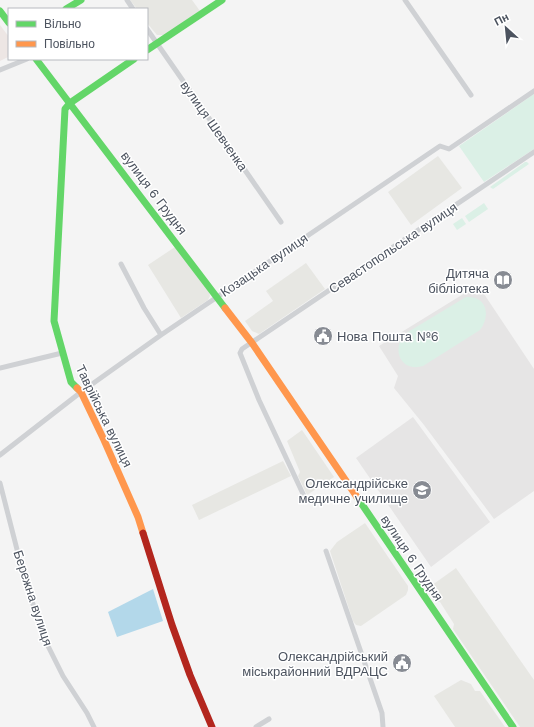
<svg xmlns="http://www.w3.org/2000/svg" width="534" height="727" font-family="'Work Sans',sans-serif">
	<rect width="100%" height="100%" fill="#f4f4f4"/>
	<!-- commercial -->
	<path fill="#e7e7e3" d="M130 0H192L200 11 164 35H157L147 23V9H137Z
		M438 156 462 188 411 225 388 192Z
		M175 247 209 292 210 296 208 300 181 318 148 265Z
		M306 263 325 289 262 332 259 334 252 331 245 321 273 301 266 291Z
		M302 430 334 477 307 495 298 476 300 472 287 441Z
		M283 461 291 476 199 520 192 505Z
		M365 523 408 586V590L406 595 361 626 356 625 353 621 330 551 337 542Z
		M456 568 534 680V727H520L453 629 454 624 440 602H435L428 591V588Z
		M461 680 471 684 475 691H480L505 727H455L434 696Z"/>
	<!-- education -->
	<path fill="#e6e5e5" d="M478 285 534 369V491L494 519 424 425 394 388 398 376 379 346Z
		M413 417 490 522 431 567 356 458Z"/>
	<!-- medical -->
	<path fill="#ede6e4" d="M0 25 9 37 8 57 0 61Z"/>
	<!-- green -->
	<path fill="#dbf0e6" d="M534 94V149L484 182 459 146Z
		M525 162H527L529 164 493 189 490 187Z
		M484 203 488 209 469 222 465 216Z
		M462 218 466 224 457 230 453 224Z
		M466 297C487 296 491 315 480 330L423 366C402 372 392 353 403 335Z"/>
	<!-- water -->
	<path fill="#b3d8ea" d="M153 589 163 621 117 637 108 612Z"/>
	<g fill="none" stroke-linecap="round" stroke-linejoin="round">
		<!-- street -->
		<path stroke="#cfd1d4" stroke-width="5" d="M127 0 133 9
			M405 0 471 95
			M147 29 281 222
			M0 70 27 59
			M121 264 144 308 161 335
			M0 368 62 353
			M0 455 81 392 161 335 440 146 449 149 534 91
			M0 483 22 569 43 636 63 676 87 713 94 727
			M304 496 259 400 240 353 242 349 534 152
			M326 551 382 713 383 727
			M256 727 269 719"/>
		<!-- fast -->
		<path stroke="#63d668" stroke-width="7" d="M66 9 81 0
			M0 11 9 23
			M147 50 222 0
			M36 59 225 308
			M77 388 71 382 54 321 65 109 70 103 134 59
			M357 497 513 727"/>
		<!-- slow -->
		<path stroke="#ff974d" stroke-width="7" d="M225 308 252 343 357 497
			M77 388 81 392 104 440 138 517 143 533"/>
		<!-- jam -->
		<path stroke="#b3261e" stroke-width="7" d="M143 533 172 625 190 675 212 727"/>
	</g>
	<!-- icons -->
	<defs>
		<symbol id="library-disc" viewBox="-11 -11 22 22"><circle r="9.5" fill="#878b93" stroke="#fff"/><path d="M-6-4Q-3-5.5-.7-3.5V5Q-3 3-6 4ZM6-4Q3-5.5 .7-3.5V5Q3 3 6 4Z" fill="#fff"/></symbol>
		<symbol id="civic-disc" viewBox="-11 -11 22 22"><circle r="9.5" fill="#878b93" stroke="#fff"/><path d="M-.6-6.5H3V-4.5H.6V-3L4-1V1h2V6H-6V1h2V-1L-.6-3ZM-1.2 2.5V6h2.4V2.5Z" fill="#fff"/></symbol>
		<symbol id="university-disc" viewBox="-11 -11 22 22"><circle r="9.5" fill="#878b93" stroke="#fff"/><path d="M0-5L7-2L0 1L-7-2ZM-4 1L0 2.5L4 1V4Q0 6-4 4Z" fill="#fff"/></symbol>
	</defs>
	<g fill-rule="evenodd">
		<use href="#library-disc" x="492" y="269" width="22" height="22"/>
		<use href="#civic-disc" x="312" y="325" width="22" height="22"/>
		<use href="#university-disc" x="411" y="479" width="22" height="22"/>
		<use href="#civic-disc" x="391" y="652" width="22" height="22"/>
	</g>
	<g text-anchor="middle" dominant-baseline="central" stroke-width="3" stroke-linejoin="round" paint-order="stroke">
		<!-- street labels -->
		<g font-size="13" fill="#4c535f" stroke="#fff">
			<text transform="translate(214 126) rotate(55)">вулиця Шевченка</text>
			<text transform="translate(154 193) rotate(53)">вулиця 6 Грудня</text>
			<text transform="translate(393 248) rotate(-34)">Севастопольська вулиця</text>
			<text transform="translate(264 265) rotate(-34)">Козацька вулиця</text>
			<text transform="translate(104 416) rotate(64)">Таврійська вулиця</text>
			<text transform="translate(412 558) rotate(56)">вулиця 6 Грудня</text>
			<text transform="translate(33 598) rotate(72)">Бережна вулиця</text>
		</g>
		<!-- poi labels -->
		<g font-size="13" fill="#4c535f" stroke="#fff" text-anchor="end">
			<text x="489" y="273">Дитяча<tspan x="489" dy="15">бібліотека</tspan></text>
			<text x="337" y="336" text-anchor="start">Нова Пошта №6</text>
			<text x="408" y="483">Олександрійське<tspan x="408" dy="15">медичне училище</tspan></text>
			<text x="388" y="656">Олександрійський<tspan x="388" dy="15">міськрайонний ВДРАЦС</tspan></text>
		</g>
	</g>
	<!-- legend -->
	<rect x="8" y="8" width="140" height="52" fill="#ffffff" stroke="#b7babf"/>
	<rect x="16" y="21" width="20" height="6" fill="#63d668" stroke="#b7babf"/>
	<text x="44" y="28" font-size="12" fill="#4c535f">Вільно</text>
	<rect x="16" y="41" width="20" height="6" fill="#ff974d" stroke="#b7babf"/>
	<text x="44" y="48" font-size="12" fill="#4c535f">Повільно</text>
	<!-- north arrow -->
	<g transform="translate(506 28) rotate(333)" stroke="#ffffff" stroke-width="3" paint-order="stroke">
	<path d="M0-3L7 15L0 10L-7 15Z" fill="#4c535f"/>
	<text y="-6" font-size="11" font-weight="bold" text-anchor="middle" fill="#4c535f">Пн</text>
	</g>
</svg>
